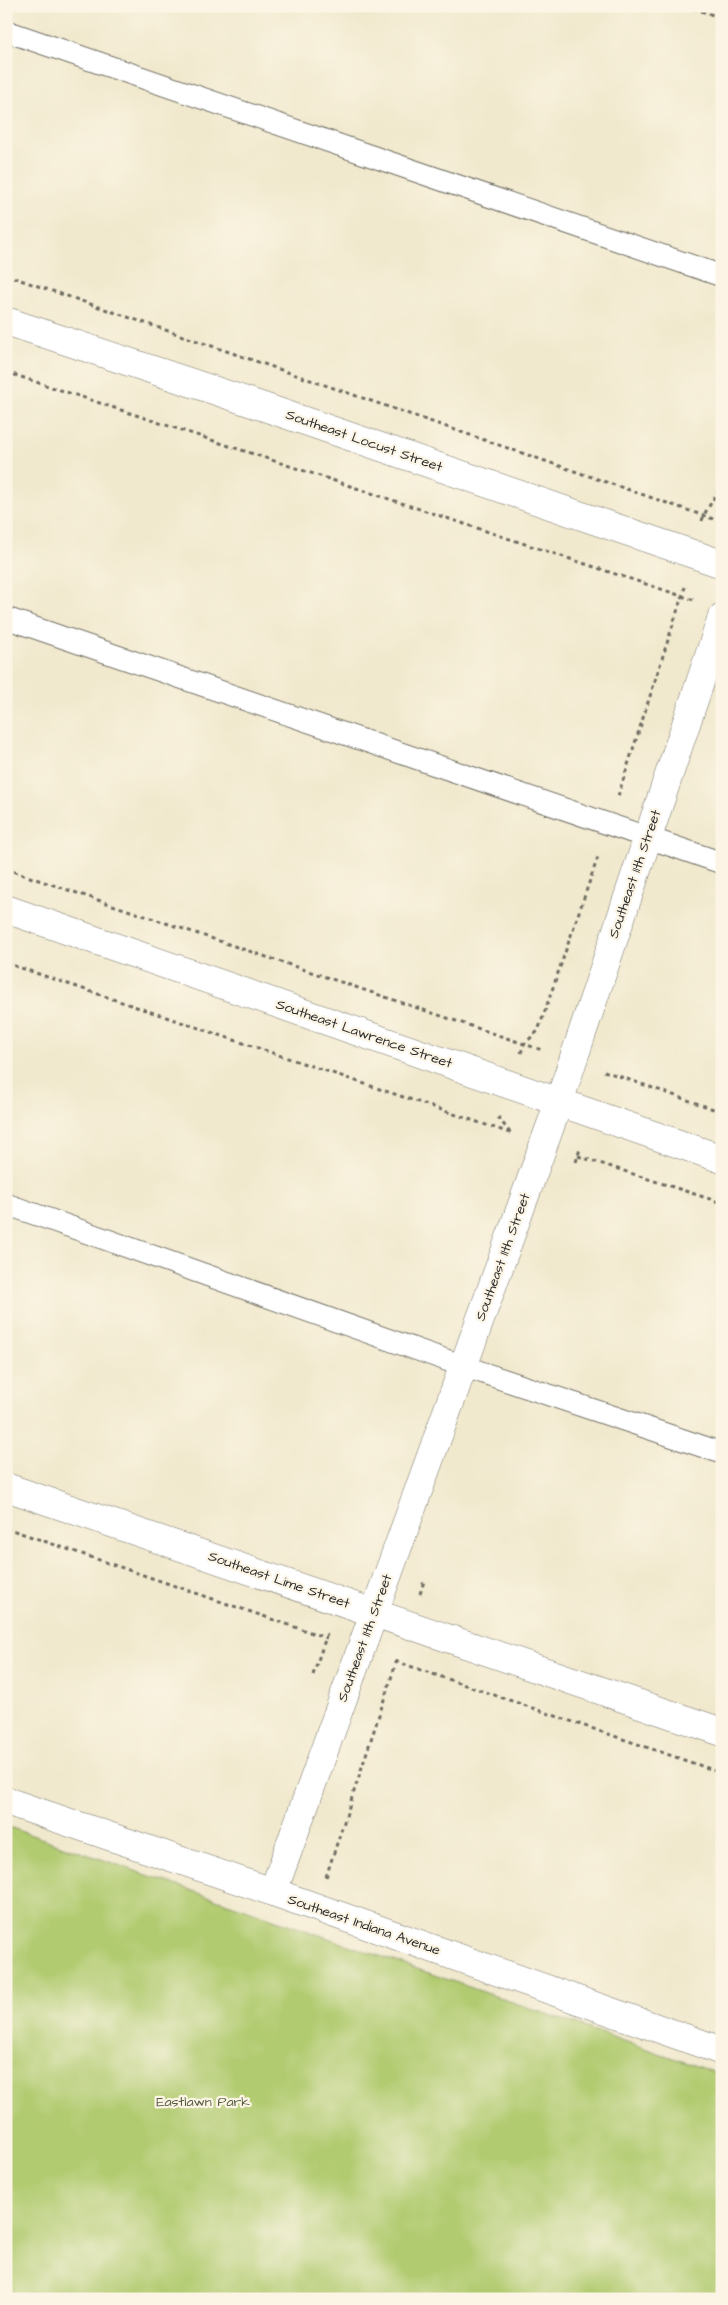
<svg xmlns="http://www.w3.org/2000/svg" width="728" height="2305" font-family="'Architects Daughter',sans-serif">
	<rect width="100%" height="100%" fill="#fcf5e5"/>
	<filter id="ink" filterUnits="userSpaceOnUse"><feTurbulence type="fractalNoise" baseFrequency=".02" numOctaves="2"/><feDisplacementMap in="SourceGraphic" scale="10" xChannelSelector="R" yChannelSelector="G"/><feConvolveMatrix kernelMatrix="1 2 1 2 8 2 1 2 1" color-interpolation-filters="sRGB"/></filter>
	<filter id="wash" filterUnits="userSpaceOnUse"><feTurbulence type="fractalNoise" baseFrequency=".0096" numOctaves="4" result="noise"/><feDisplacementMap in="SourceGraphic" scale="20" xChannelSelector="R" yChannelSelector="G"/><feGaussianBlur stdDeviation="1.12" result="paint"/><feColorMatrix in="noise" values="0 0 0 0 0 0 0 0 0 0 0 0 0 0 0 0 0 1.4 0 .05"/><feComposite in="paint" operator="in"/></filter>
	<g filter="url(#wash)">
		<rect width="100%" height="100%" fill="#f1e9ce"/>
		<!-- green -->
		<path fill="#b1cb70" stroke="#6e7b4e" d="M6 1826 722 2075V2299H6Z"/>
	</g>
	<g filter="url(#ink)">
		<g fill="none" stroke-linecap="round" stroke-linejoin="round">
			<defs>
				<path id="lane" d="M6 31 722 276
					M6 618 722 863
					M6 1204 463 1366 722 1453"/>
				<path id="street" d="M6 321 261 406 722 564
					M6 909 722 1159
					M6 1487 722 1732
					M273 1892 559 1102 722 617"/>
				<path id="secondary" d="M6 1801 273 1892 722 2051"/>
			</defs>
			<!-- lane casing -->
			<use href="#lane" stroke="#706e64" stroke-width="23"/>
			<!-- street casing -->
			<use href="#street" stroke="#706e64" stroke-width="29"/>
			<!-- secondary casing -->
			<use href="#secondary" stroke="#706e64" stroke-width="29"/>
			<!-- path -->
			<path stroke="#706e64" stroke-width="3" stroke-dasharray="4 4" stroke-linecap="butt" d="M686 6 722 18
				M6 275 722 522
				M6 372 694 600
				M702 521C705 509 717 497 722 482
				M618 796 685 587
				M6 869 542 1050
				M6 963 510 1133
				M521 1053 524 1044 538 1031 599 854
				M604 1071 722 1112
				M498 1117 511 1134
				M578 1156 722 1203
				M576 1162 580 1149
				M6 1528 327 1638
				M420 1594 424 1581
				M395 1661 722 1773
				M313 1675 328 1631
				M326 1877 398 1657"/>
			<!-- lane -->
			<use href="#lane" stroke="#fff" stroke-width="21"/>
			<!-- street -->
			<use href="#street" stroke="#fff" stroke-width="28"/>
			<!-- secondary -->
			<use href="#secondary" stroke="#fff" stroke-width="28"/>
		</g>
	</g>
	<g text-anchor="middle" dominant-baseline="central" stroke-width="4.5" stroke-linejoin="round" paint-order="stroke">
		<!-- street labels -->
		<g font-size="14" fill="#2b2b2b" stroke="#fcf5e5">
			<text transform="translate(364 441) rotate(19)">Southeast Locust Street</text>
			<text transform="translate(635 874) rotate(-71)">Southeast 11th Street</text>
			<text transform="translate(364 1034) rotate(19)">Southeast Lawrence Street</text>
			<text transform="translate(503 1257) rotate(-70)">Southeast 11th Street</text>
			<text transform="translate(279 1580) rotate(19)">Southeast Lime Street</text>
			<text transform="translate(365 1638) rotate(-70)">Southeast 11th Street</text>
			<text transform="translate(364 1925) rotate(19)">Southeast Indiana Avenue</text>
		</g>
		<!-- park labels -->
		<g font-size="14" fill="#535b40" stroke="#fcf5e5">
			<text x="203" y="2102">Eastlawn Park</text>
		</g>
	</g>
	<!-- margin -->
	<rect width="728" height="2305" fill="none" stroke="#fcf5e5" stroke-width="25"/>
</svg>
